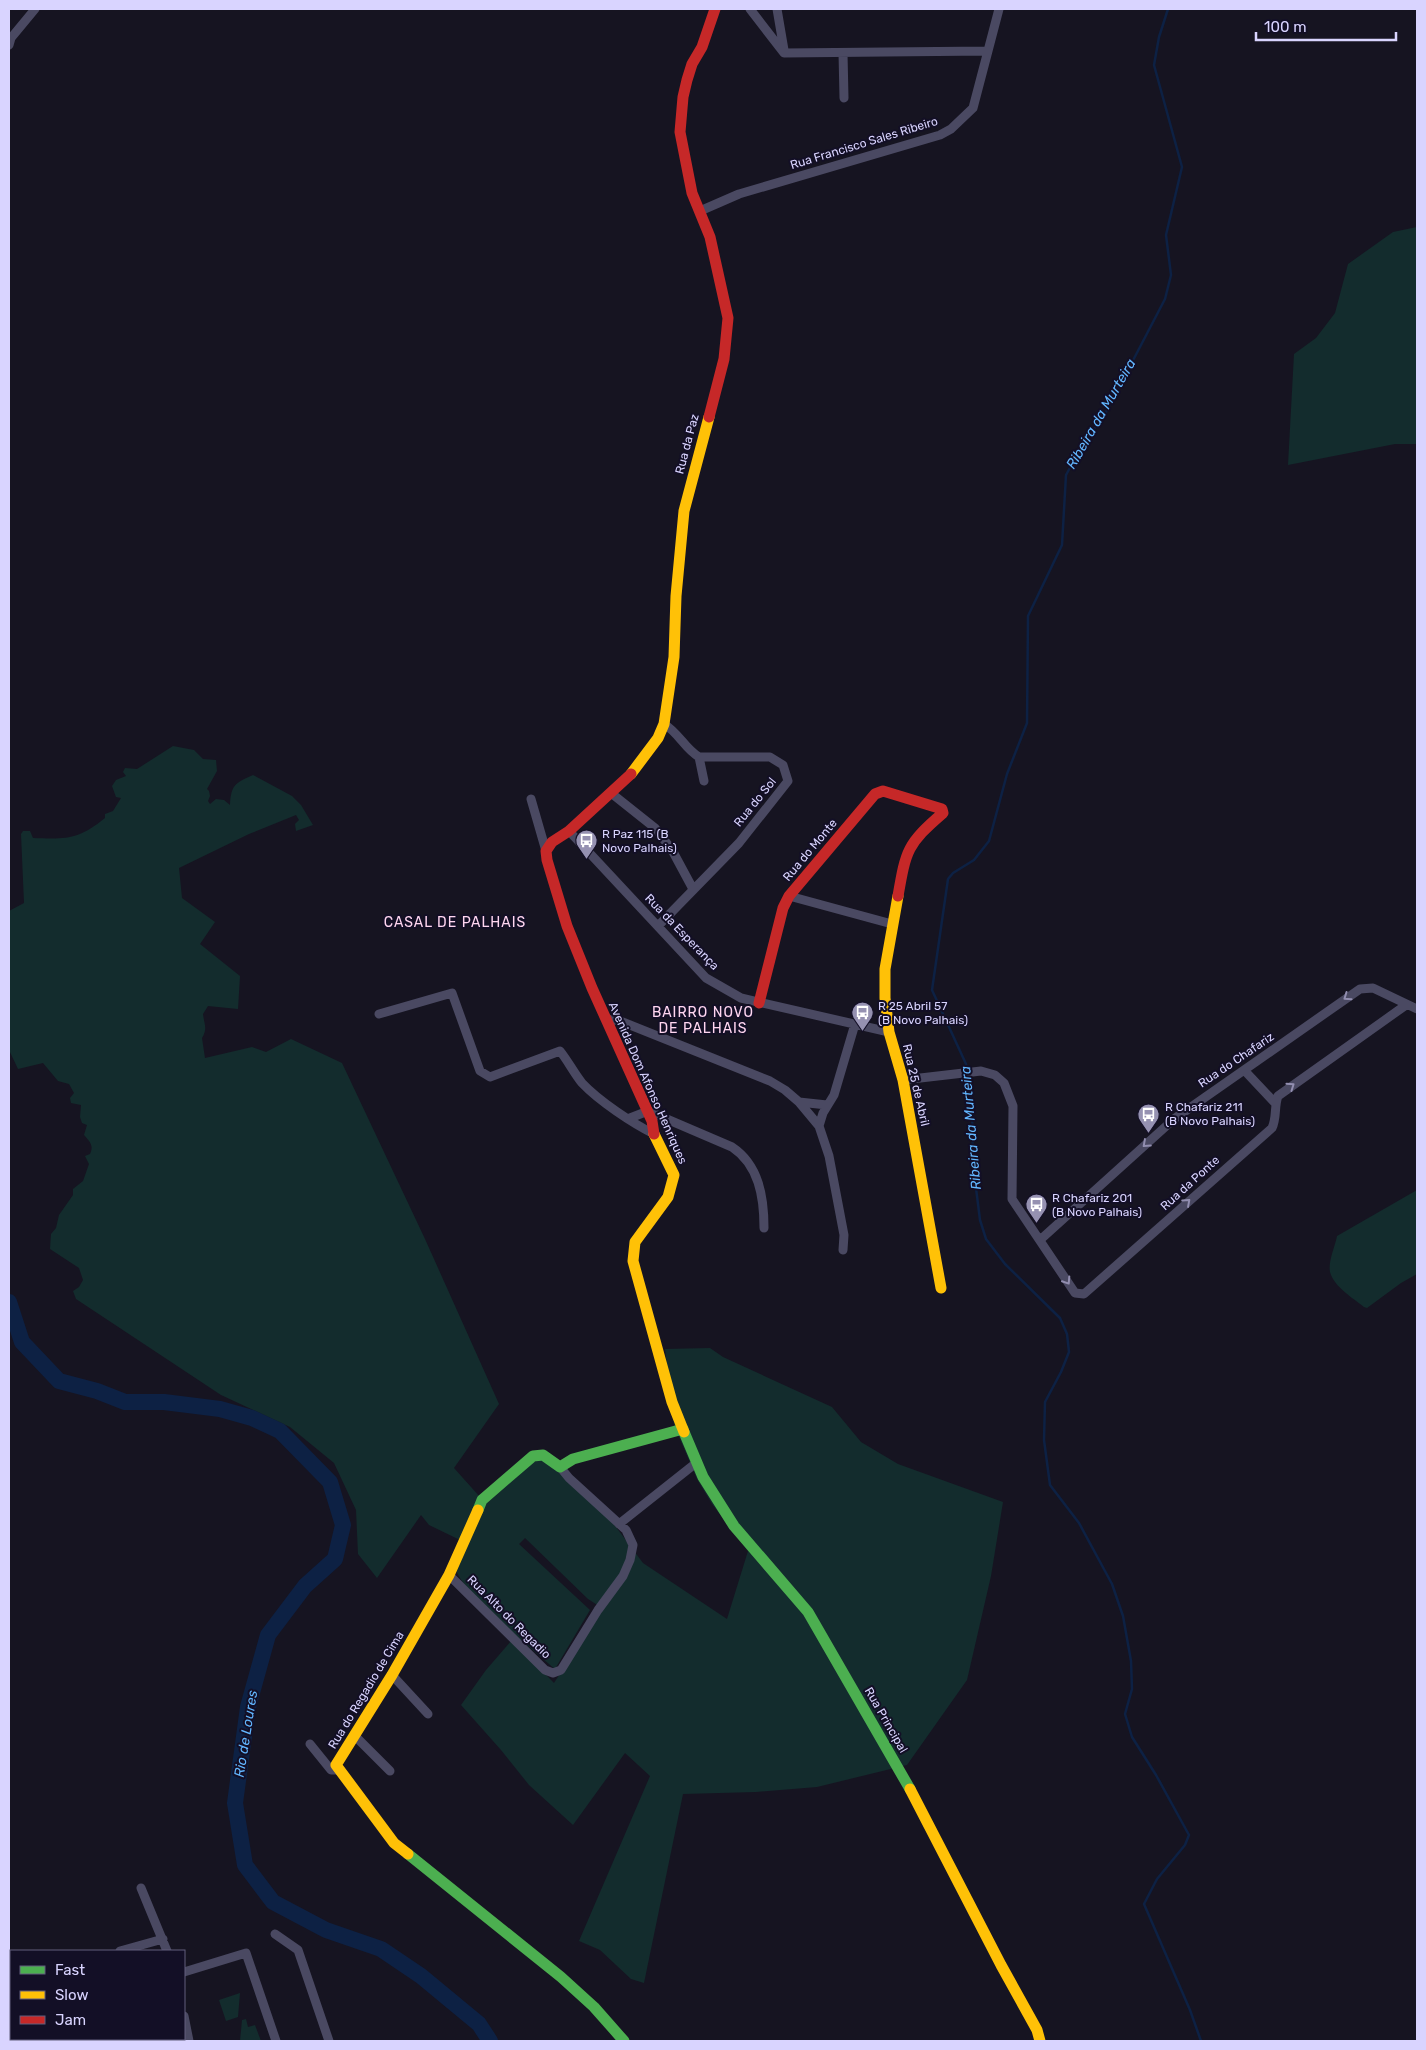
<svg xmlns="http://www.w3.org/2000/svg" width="1426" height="2050" font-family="Rubik,sans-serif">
	<rect width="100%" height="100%" fill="#161421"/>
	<!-- green -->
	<path fill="#132c2d" d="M1417 227V444H1395L1288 465 1294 354 1316 338 1335 313 1348 264 1393 232Z
		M173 746 194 750 203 759 216 760 217 771 207 789 209 791 210 796 208 801 210 804 216 799 224 800 230 805C231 785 235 783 253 775L292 796 301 805 313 825 296 831 295 824 299 820 296 815 249 834 179 868 182 898 215 922 200 944 240 976 238 1009 208 1006 203 1014C204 1024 208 1028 202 1038L205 1058 252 1047 266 1052 291 1039 342 1063 425 1239 499 1404 454 1468 480 1497 534 1457 547 1460 613 1523 643 1563 727 1619 748 1551 712 1504 697 1479 674 1425 665 1349 710 1348 723 1357 832 1407 861 1442 898 1464 1003 1502 991 1576 967 1680 907 1765 817 1787 756 1792 683 1794 644 1983 631 1979 600 1950 579 1941 650 1776 625 1753 573 1825 529 1785 501 1750 461 1705 486 1670 512 1640 554 1683 602 1608 588 1599 525 1538 519 1544 590 1610 555 1669C534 1651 463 1593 456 1570 453 1562 458 1548 460 1540L429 1525 421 1515 377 1578 358 1554 356 1510 334 1463 290 1427 221 1395 76 1299 73 1291 79 1287 83 1280 79 1268 50 1249 51 1234 56 1228 59 1215 73 1195V1189L83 1181 89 1164 85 1156 90 1154C94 1145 90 1142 84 1135L87 1125 82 1123 80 1117 81 1105 71 1103 70 1098 74 1093 69 1084 58 1081 43 1063 18 1069 9 1050V911L24 903 21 834 23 831H30L33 838C67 839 78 840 105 818V814L113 811 121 798 116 797 112 786 116 780 126 776 123 772 125 768 137 769Z
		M1417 1190V1274L1401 1283 1367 1308 1364 1307C1353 1298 1334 1287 1330 1272 1328 1261 1335 1247 1337 1236Z
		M240 1993 238 2017 226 2021 219 2000Z
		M246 2019 248 2027 255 2025 261 2041H240L242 2020Z"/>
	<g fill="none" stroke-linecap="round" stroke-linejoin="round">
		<!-- stream -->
		<path stroke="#0d2144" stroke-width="2.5" d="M1168 9 1159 37 1154 65 1182 167 1166 235 1171 275 1165 299 1104 416 1084 442 1066 475 1062 545 1028 616 1027 723 1007 774 989 841 974 860 953 873 948 879 932 990 966 1064 972 1107 973 1164 980 1220 986 1239 1005 1264 1060 1318 1067 1334 1069 1352 1061 1372 1045 1402 1044 1440 1050 1485 1079 1523 1112 1584 1123 1616 1131 1661 1132 1689 1125 1714 1132 1737 1156 1775 1189 1835 1185 1845 1157 1879 1144 1904 1190 2010 1201 2041"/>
		<!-- river -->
		<path stroke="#0d2144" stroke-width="16" d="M9 1302 22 1342 59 1381 97 1391 125 1402H164L220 1409 252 1418 280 1431 330 1482 343 1525 335 1559 305 1586 268 1635 248 1707 235 1803 245 1865 273 1902 326 1930 381 1949 421 1976 479 2024 490 2041"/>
		<!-- street -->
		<path stroke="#4a4962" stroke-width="9" d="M750 9 784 53 988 51
			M777 9 784 50
			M9 45 11 38 35 9
			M843 53 844 98
			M700 211 739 194 940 135 951 129 973 108 999 9
			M699 757 704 781
			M611 793 655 828 672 850 693 889
			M531 799 546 851
			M569 831 706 978 741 998 889 1032
			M789 896 892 924
			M658 926 739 843 788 781 783 765 770 757H699C685 749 679 733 664 724
			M379 1014 452 993 480 1071 490 1077 560 1051C568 1061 574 1073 582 1083 599 1101 632 1123 654 1134
			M606 1019 620 1021 770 1081 785 1090 799 1102 819 1126 829 1156 844 1235 843 1250
			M1244 1070 1275 1103
			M903 1080 981 1071 995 1075 1004 1083 1013 1106 1012 1199 1075 1293 1084 1294 1272 1128C1277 1118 1274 1106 1278 1096L1406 1005
			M799 1102 827 1105
			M630 1118 648 1111 732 1147C759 1165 764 1197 764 1228
			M819 1126 823 1113 834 1095 855 1024
			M1040 1240 1174 1119 1360 989 1373 988 1417 1009
			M619 1524 696 1463
			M449 1575 545 1670 553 1673 561 1670 598 1610 623 1576 630 1560 633 1545 626 1530 569 1478 560 1467
			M392 1675 428 1714
			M354 1735 390 1771
			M310 1744 331 1770H338
			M141 1888 167 1951
			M275 1934 298 1950 329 2041
			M120 1951 163 1939
			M184 1972 246 1953 276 2041
			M9 1978H11
			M184 2016 189 2041
			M63 2039 64 2041"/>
		<!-- fast -->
		<path stroke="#4caf50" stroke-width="11" d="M684 1432 703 1477 734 1526 808 1612 910 1789
			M478 1510 482 1500 533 1456 543 1455 560 1467 573 1459 683 1429
			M408 1854 561 1977 594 2007 624 2041"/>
		<!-- slow -->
		<path stroke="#ffc107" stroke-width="11" d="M631 774 658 738 664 724 674 657 676 596 684 511 709 417
			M898 896 885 969V998L889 1032 903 1080 941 1288
			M654 1134 674 1175 668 1197 635 1242 633 1261 672 1402 684 1432
			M910 1789 1001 1965 1037 2030 1040 2041
			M408 1854 394 1843 336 1765 392 1675 449 1575 478 1510"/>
		<!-- jam -->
		<path stroke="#c62828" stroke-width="11" d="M709 417 724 359 728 318 710 237 692 193 680 132 683 97 687 80 692 64 702 47 715 9
			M631 774 569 831 552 842 546 851 547 860 567 926 592 988 652 1121 654 1134
			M759 1003 783 908 789 896 875 794 883 791 942 809 943 813C907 844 906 850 898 896"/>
	</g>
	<!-- one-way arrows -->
	<defs><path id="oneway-chevron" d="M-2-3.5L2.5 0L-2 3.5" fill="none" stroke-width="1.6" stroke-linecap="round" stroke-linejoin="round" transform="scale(1.25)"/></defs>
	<g stroke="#928eb0">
		<use href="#oneway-chevron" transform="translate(1347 997) rotate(145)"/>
		<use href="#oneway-chevron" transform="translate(1291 1086) rotate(-35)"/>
		<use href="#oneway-chevron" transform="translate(1146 1144) rotate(138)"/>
		<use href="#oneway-chevron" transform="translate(1187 1202) rotate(-42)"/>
		<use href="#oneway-chevron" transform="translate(1067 1281) rotate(57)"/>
	</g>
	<!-- icons -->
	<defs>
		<symbol id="bus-pin" viewBox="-11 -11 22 30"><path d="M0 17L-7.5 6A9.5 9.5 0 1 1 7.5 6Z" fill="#9591b1" stroke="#130f26"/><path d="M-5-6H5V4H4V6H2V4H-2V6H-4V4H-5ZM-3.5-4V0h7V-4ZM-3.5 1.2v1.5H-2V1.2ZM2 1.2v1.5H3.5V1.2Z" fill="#fff"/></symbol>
	</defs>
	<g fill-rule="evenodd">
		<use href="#bus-pin" x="574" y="828" width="25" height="34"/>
		<use href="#bus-pin" x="850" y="1000" width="25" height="34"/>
		<use href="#bus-pin" x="1136" y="1102" width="25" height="34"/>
		<use href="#bus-pin" x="1024" y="1192" width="25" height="34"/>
	</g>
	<g text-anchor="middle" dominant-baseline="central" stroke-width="4" stroke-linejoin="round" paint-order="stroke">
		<!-- street labels -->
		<g font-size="12" fill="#d9d4ff" stroke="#130f26">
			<text transform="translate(864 143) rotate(-17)">Rua Francisco Sales Ribeiro</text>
			<text transform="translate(687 444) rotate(-75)">Rua da Paz</text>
			<text transform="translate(755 802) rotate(-51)">Rua do Sol</text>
			<text transform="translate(810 850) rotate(-50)">Rua do Monte</text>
			<text transform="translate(682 932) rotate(46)">Rua da Esperança</text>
			<text transform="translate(1236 1060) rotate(-34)">Rua do Chafariz</text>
			<text transform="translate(648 1083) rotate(66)">Avenida Dom Afonso Henriques</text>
			<text transform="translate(916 1085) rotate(77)">Rua 25 de Abril</text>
			<text transform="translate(1190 1183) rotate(-42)">Rua da Ponte</text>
			<text transform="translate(509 1617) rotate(45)">Rua Alto do Regadio</text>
			<text transform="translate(366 1690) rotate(-59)">Rua do Regadio de Cima</text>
			<text transform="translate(886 1720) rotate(60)">Rua Principal</text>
		</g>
		<!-- poi labels -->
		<g font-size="12" fill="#d9d4ff" stroke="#130f26" text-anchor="start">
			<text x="602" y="834">R Paz 115 (B<tspan x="602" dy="14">Novo Palhais)</tspan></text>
			<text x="878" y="1006">R 25 Abril 57<tspan x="878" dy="14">(B Novo Palhais)</tspan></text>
			<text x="1165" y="1107">R Chafariz 211<tspan x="1165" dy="14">(B Novo Palhais)</tspan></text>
			<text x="1052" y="1198">R Chafariz 201<tspan x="1052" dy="14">(B Novo Palhais)</tspan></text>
		</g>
		<!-- water labels -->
		<g font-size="14" font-style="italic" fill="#62b6ff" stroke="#130f26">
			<text transform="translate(1101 414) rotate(-60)">Ribeira da Murteira</text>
			<text transform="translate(971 1128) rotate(-95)">Ribeira da Murteira</text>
			<text transform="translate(246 1734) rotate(-81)">Rio de Loures</text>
		</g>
		<!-- neighbourhood labels -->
		<g font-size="14" letter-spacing="1" fill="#ffd6f0" stroke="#130f26">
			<text x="455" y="922">CASAL DE PALHAIS</text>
			<text x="703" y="1012">BAIRRO NOVO<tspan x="703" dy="16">DE PALHAIS</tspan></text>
		</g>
	</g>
	<!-- border -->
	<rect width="1426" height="2050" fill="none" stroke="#d9d4ff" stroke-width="20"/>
	<!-- legend -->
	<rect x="10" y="1950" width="175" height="90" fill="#130f26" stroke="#625e7d"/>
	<rect x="20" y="1966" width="25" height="8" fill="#4caf50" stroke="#625e7d"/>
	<text x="55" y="1975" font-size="15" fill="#d9d4ff">Fast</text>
	<rect x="20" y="1991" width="25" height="8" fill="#ffc107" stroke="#625e7d"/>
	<text x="55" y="2000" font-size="15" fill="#d9d4ff">Slow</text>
	<rect x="20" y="2016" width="25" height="8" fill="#c62828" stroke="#625e7d"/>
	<text x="55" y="2025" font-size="15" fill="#d9d4ff">Jam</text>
	<!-- scale -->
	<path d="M1256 32v8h140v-8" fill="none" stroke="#d9d4ff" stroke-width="2.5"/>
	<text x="1264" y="32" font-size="15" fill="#d9d4ff" stroke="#130f26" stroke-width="4" paint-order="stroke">100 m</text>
</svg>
